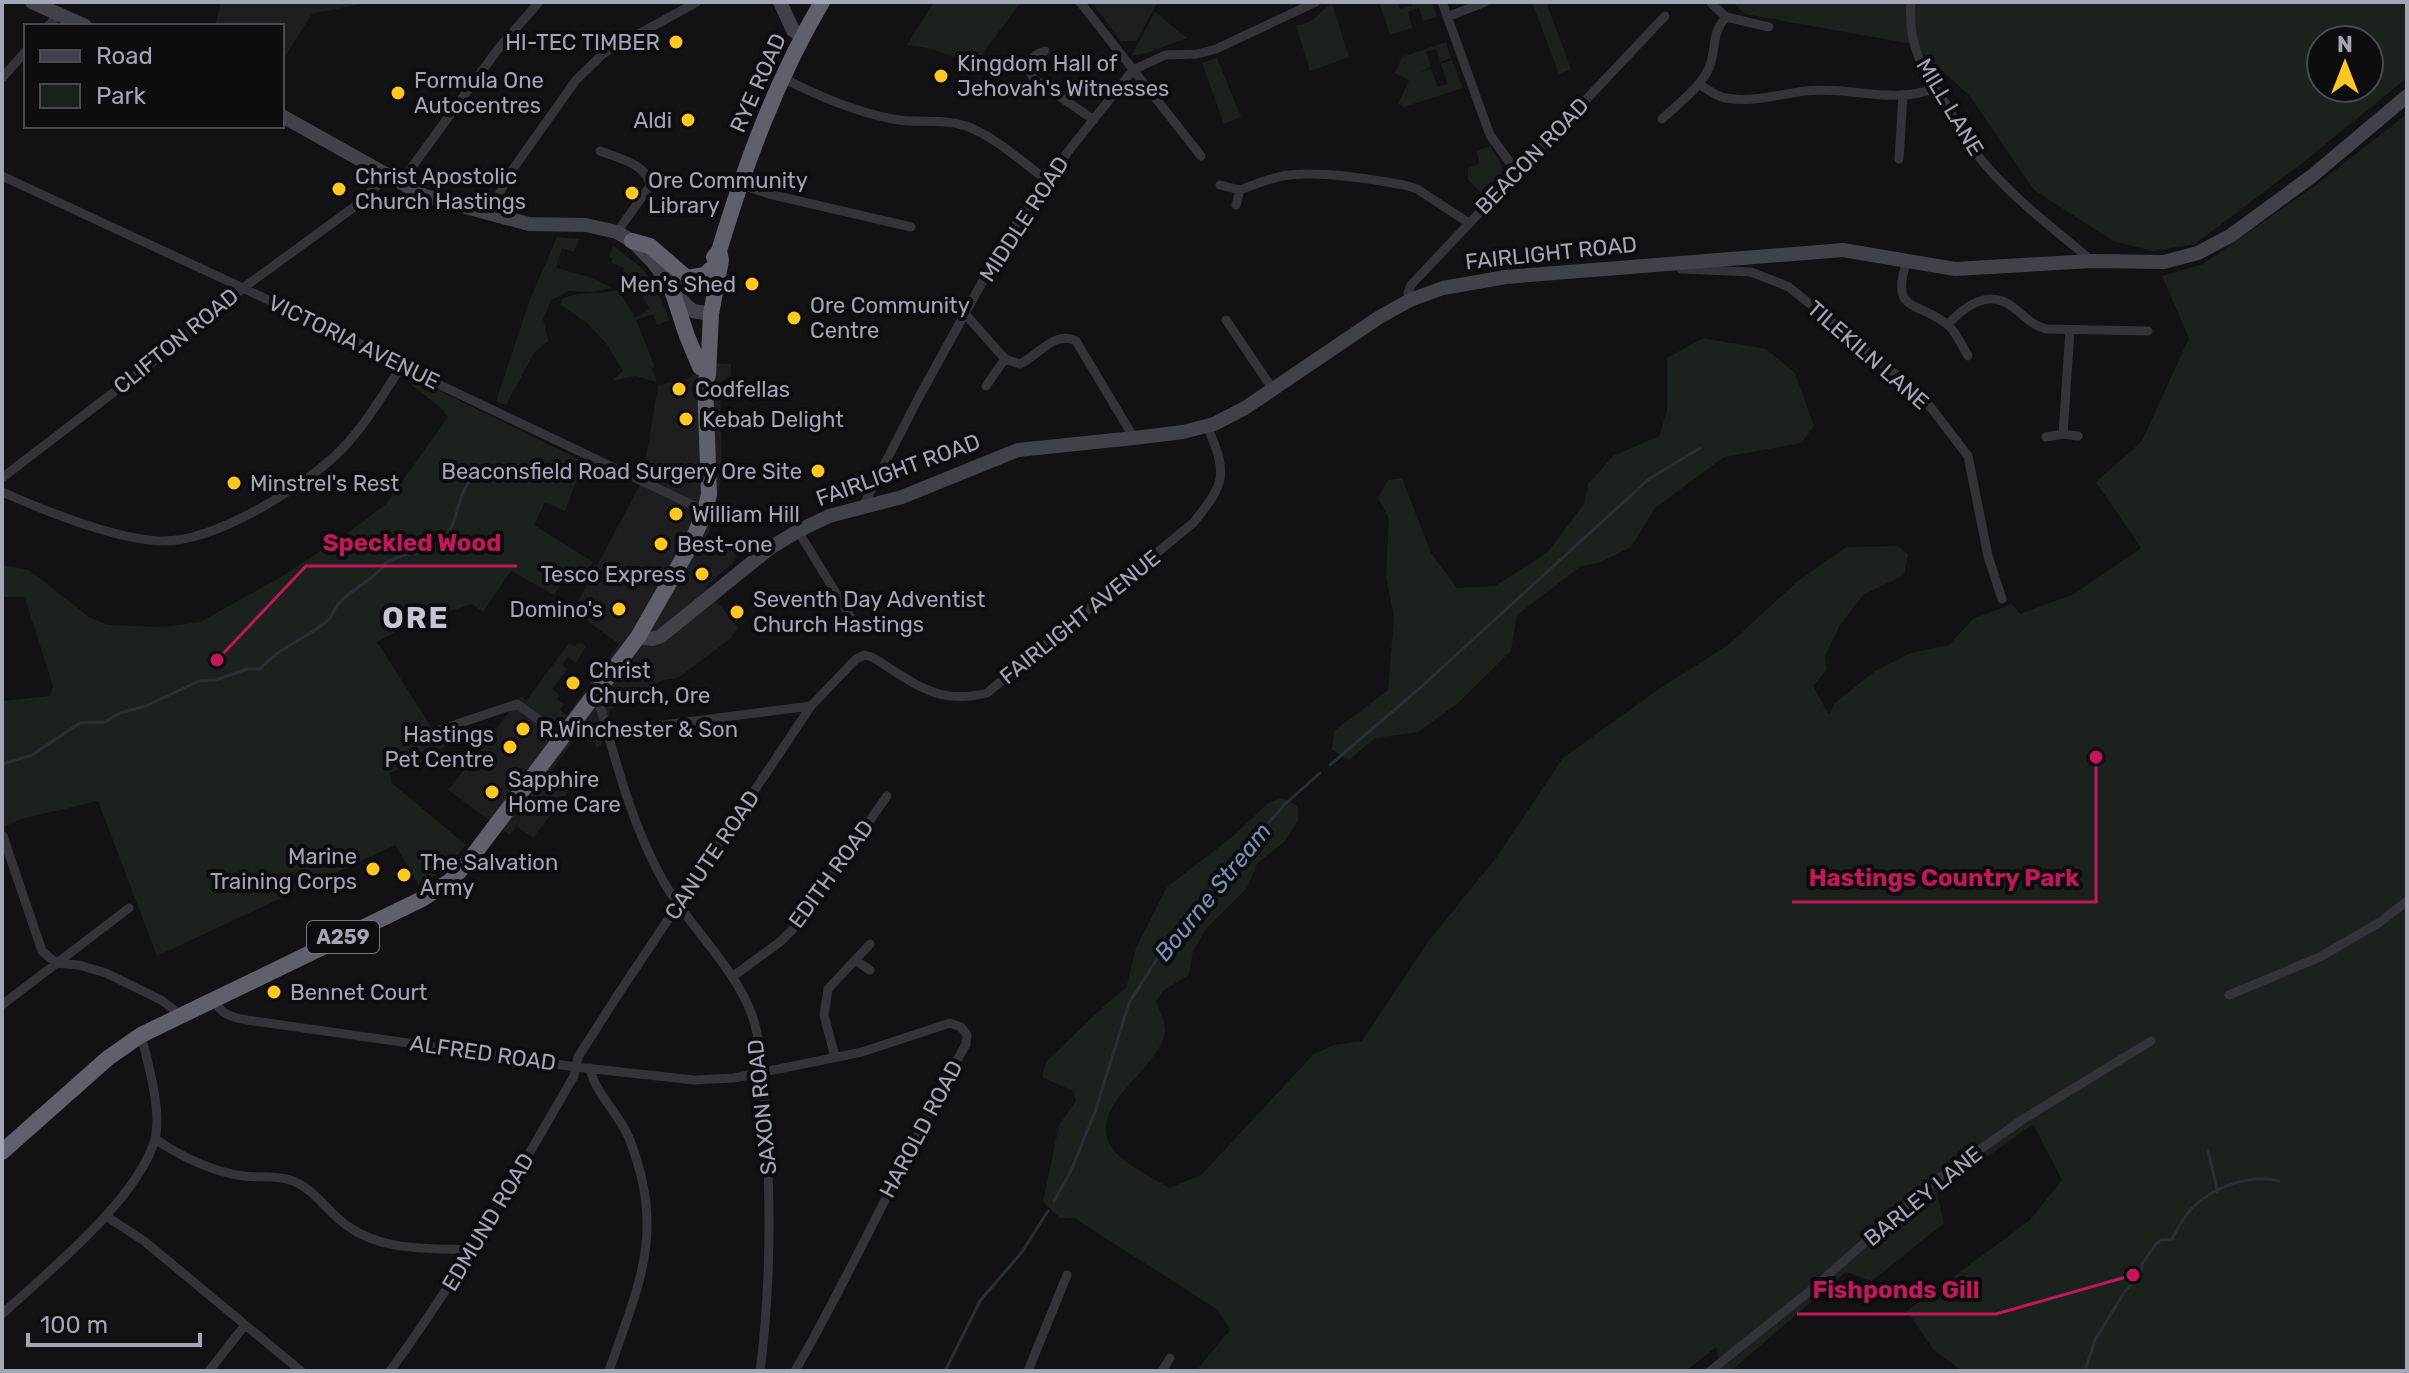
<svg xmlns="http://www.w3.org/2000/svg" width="2409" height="1373" font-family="Rubik,sans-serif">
	<rect width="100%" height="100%" fill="#121214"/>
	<!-- built -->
	<path fill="#1e1e21" d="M221 2H369L312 14 282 61V26H215Z
		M1092 2H1158L1136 41H1120Z
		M713 363 731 364V376L720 382 722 471 715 516 706 540 738 553 733 563 705 587 738 628 731 638 678 678 663 680 610 710 601 746 597 748 594 742H588L579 734 552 770 573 786 533 838 516 826 510 835 448 790 521 697 560 725 619 644 586 620 576 605 642 481 658 385 689 378Z"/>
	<!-- green -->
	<path fill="#1a221b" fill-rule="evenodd" d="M934 2H1021L975 64 928 48 907 45Z
		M1379 2H1398L1400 9 1412 6 1411 2H1432L1437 17 1423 21 1419 8 1408 12 1412 28 1390 35Z
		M1532 2H1546L1571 69 1559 74Z
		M1733 2H2407V78L2301 164 2195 244 2153 251 2113 241 2034 190 1969 95 1912 44 1745 14ZM2321 40H2369V88H2321Z
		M1332 3 1349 57 1310 71 1296 25C1313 25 1319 12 1332 3Z
		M1155 12 1187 38 1147 53 1131 56Z
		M1446 42 1451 58 1440 62 1436 49 1426 52 1431 67 1419 72 1431 69 1438 87 1448 84 1441 64 1452 60 1463 88 1404 107 1398 104 1409 80 1395 73 1402 57Z
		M1217 58 1241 117 1224 124 1202 63Z
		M2407 114V1371H1962L1933 1349 1907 1311 2030 1220 2062 1180 2033 1124 1937 1193 1944 1223 1872 1281 1846 1272 1731 1371H1722L1716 1347 1686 1371H1196L1230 1330 1218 1310 1074 1218H1060L1043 1202 1059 1125 1076 1101 1073 1091 1042 1077 1046 1062 1106 1004 1126 988 1136 948 1167 887 1232 837 1268 803 1282 798 1298 806V821L1284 842 1257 864 1247 888 1206 929 1193 951 1189 975 1164 990 1156 1001C1159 1010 1165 1021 1165 1031 1162 1067 1090 1102 1109 1143 1119 1163 1151 1176 1169 1188L1201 1175 1314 1054 1334 1045 1362 1041 1430 939 1496 858 1563 758 1656 691 1728 645 1798 581 1846 547 1898 546 1908 554 1904 575 1863 595 1840 625 1825 656 1827 670 1813 686 1829 715 1835 703 1875 671 1911 653 1949 645 1973 619 2012 604 2020 614 2074 594 2141 548 2096 482 2142 441 2189 338 2162 276 2203 264 2316 185Z
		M1490 146 1502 166V173L1482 194 1468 179V168L1480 164 1476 151Z
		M557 237 579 239 574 252 562 248 556 268 586 276 613 288 592 292 569 291 551 300 543 319 548 341 534 353 506 405 496 401 529 302Z
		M613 246 642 268 654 285 641 293 633 281 618 289 635 318 650 309 643 297 654 291 659 295 670 320 657 325 653 314 636 320 655 367 652 368 657 382 635 376 612 381 623 371 606 343 588 324 561 305 562 299C577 291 600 295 618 290L624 268 611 263 612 258 609 257Z
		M1703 338 1766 349 1795 373 1814 426 1801 443 1724 457 1655 508 1631 547 1599 563 1581 566 1517 615 1511 651 1458 703 1418 732 1375 738 1349 760 1332 750 1334 731 1388 690 1394 617 1386 577 1389 519 1378 498 1388 480 1402 478 1431 553 1457 588 1495 586 1548 552 1584 504 1588 484 1613 456 1659 436 1667 411V358Z
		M410 376 584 462 565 511 545 502 534 525 593 562 581 580 569 572 554 595 511 571 483 612 472 604 408 625 377 642 432 728 448 744 428 759 389 773 392 783 466 845 450 863 444 858 433 868 437 874 419 886 395 845 157 956 98 801 21 819 2 828V701L50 696 53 686 26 601 23 597H2V565L29 570 89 617 108 625 164 627 200 622 281 577 352 530 386 504 448 417C436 399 419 395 408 380Z
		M579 642 586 646 576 663 568 657 562 665 567 670 552 689 559 695 557 699 564 704 560 710 567 716 560 726 526 701 569 643 575 647Z"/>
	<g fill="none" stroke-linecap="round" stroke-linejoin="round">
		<!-- stream -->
		<path stroke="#272f39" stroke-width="3" d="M2 764 32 755 80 723 105 722 120 713 146 706 199 681 216 680 247 669H260C281 646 304 640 326 622 333 617 334 608 339 603 352 589 369 582 382 568 386 563 384 563 391 560 409 551 427 556 442 541 460 522 455 499 470 481
			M1330 765 1421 687 1649 479 1700 448
			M2208 1150C2210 1165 2216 1177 2217 1192
			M1054 1201 1071 1171 1095 1112 1129 1003 1175 931 1285 804 1320 773
			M945 1371 980 1301 1022 1252 1048 1211
			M2085 1371 2095 1340 2125 1291 2140 1276 2142 1264 2156 1244 2161 1240 2172 1239C2178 1228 2185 1214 2194 1206 2215 1187 2251 1173 2279 1181"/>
		<!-- street -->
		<path stroke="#333339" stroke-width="9" d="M1080 2 1201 156
			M1442 2 1490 135 1516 171
			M1911 2C1907 45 1923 70 1946 104 1955 120 1964 137 1975 152 2007 194 2052 227 2092 261
			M1711 3 1726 17 1769 27
			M1447 17 1485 2
			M48 26 59 14
			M1045 51C1030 55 1025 66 1034 79L1094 120
			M2 78 26 51
			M783 78C816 95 856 112 893 119 917 124 942 118 966 126 996 137 1023 163 1048 181
			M1699 84C1707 89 1717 97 1726 98 1753 103 1779 94 1806 91 1848 86 1895 105 1935 88
			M1662 119C1677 105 1697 90 1707 72 1718 53 1709 36 1726 17
			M600 151C618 158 648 164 650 186L617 232
			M1899 159 1903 95
			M2 176 243 288 403 364 438 384 705 511
			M401 182 498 49 539 2
			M739 184 769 194 911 227
			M1220 185 1240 190
			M1236 205 1240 190C1256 184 1272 177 1289 175 1323 171 1370 179 1404 185L1417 189 1469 223
			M489 215 508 176 576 80 604 53 697 2
			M1907 261C1889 313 1918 301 1947 324 1956 331 1962 346 1968 356
			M1681 269 1751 272 1789 287 1922 396 1968 456 1988 556 2002 599
			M1410 300 1408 293 1411 285 1665 16
			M966 315 1005 359 1020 364C1040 354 1055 330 1076 341L1134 438
			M1226 320 1272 388
			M1948 324C1966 305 1990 288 2014 308 2026 317 2031 325 2046 329L2148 331
			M986 386 1005 359
			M2063 434 2078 436
			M2046 437 2063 434 2070 330
			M2 478 166 352 243 288 357 205 388 175
			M2 492C43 510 115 539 160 541 213 543 305 487 342 449 366 424 384 393 403 364
			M863 506 919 397 1007 237 1070 149 1133 70 1165 55 1197 54 1216 49 1316 2
			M798 531 855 624
			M596 691C614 755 630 821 662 879 688 926 733 964 752 1015 761 1041 762 1072 764 1099 771 1190 772 1280 760 1371
			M439 730 517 704 563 737
			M608 732 811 706
			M3 836 42 951 56 963 79 965 106 973 161 1000 180 1014
			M856 961 870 970
			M732 977 780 942 797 925 887 796
			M2229 995 2320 957 2380 922 2407 901
			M213 999C222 1015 230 1017 247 1020L576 1067 694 1080 734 1078 862 1052 950 1023 961 1027 967 1035 966 1044C906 1152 856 1265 795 1371
			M2 1005 129 908
			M835 1057 824 1015 828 989 870 944
			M590 1068C595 1094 619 1113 629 1138 666 1232 640 1281 609 1371
			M155 1139C182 1157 211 1172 244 1176 261 1178 277 1175 293 1181 316 1190 329 1214 349 1227 384 1252 433 1248 474 1250
			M106 1216 144 1241 301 1371
			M2 1314C47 1273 139 1198 155 1139 162 1111 148 1063 141 1035
			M209 1371 245 1325
			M390 1371C459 1277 516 1176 574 1076L578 1057 619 993 811 706 856 659 864 655 872 657C913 682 937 706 987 693L1193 523C1226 483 1228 474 1207 426
			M1028 1371 1067 1275
			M1162 1371 1170 1358
			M1710 1371 1810 1291 1932 1183 2025 1118 2151 1041"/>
		<!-- secondary -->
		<path stroke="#404249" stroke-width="14" d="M32 2 85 26
			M780 2 793 30 802 37
			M282 116 425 196 529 224 586 225 617 232 632 241 651 260 684 303 693 311 711 314
			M638 637 653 639 661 636 770 548 798 531 829 516 902 497 1018 450 1134 438 1183 432 1214 424 1245 408 1378 318 1410 300 1443 288 1506 277 1843 250 1955 269 2092 261 2164 262 2198 253 2230 236 2312 176 2407 96"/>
		<!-- highway -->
		<path stroke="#5e606b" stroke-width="16" d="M632 241 650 246 687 278 705 275 711 269
			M714 257 719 251C745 165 776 80 822 2
			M670 284 687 336 700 367
			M2 1152 108 1058 141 1035 422 899 450 881 468 862 638 637 689 548 705 511 709 494 705 382 708 375 711 314 721 260 719 251"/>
	</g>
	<!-- markers -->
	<g fill="#ffc71f" stroke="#0d0d0f" stroke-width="3">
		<circle cx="676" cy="42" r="8"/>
		<circle cx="941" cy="76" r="8"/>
		<circle cx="398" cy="93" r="8"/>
		<circle cx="688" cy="120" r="8"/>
		<circle cx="339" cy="189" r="8"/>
		<circle cx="632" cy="193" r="8"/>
		<circle cx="752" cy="284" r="8"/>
		<circle cx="794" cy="318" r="8"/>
		<circle cx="679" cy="389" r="8"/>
		<circle cx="686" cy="419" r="8"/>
		<circle cx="818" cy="471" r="8"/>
		<circle cx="234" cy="483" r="8"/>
		<circle cx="676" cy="514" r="8"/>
		<circle cx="661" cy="544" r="8"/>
		<circle cx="702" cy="574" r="8"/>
		<circle cx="619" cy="609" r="8"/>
		<circle cx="737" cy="612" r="8"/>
		<circle cx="573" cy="683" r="8"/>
		<circle cx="523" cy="729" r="8"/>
		<circle cx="510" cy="747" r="8"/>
		<circle cx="492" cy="792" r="8"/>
		<circle cx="373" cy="869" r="8"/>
		<circle cx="404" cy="875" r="8"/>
		<circle cx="274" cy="992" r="8"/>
	</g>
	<g text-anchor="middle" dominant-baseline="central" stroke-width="8" stroke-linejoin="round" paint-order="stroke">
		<!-- shield labels -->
		<rect fill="#0d0d0f" stroke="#757884" stroke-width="2" x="307" y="921" width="72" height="32" rx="6"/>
		<g font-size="20" font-weight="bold" fill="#a2a6b6">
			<text x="343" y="937">A259</text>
		</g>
		<!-- poi labels -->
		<g font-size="22" fill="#a2a6b6" stroke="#0d0d0f" text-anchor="start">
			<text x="660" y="42" text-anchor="end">HI-TEC TIMBER</text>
			<text x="957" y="63">Kingdom Hall of<tspan x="957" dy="25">Jehovah's Witnesses</tspan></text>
			<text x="414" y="80">Formula One<tspan x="414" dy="25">Autocentres</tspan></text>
			<text x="672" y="120" text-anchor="end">Aldi</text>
			<text x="355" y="176">Christ Apostolic<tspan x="355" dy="25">Church Hastings</tspan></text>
			<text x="648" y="180">Ore Community<tspan x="648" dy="25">Library</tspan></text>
			<text x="736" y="284" text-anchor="end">Men's Shed</text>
			<text x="810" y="305">Ore Community<tspan x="810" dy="25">Centre</tspan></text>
			<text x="695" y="389">Codfellas</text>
			<text x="702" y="419">Kebab Delight</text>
			<text x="802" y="471" text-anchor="end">Beaconsfield Road Surgery Ore Site</text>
			<text x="250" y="483">Minstrel's Rest</text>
			<text x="692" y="514">William Hill</text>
			<text x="677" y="544">Best-one</text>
			<text x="686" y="574" text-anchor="end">Tesco Express</text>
			<text x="753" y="599">Seventh Day Adventist<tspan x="753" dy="25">Church Hastings</tspan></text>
			<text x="603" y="609" text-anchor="end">Domino's</text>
			<text x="589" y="670">Christ<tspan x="589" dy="25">Church, Ore</tspan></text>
			<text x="539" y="729">R.Winchester &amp; Son</text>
			<text x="494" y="734" text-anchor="end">Hastings<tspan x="494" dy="25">Pet Centre</tspan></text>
			<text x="508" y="779">Sapphire<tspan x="508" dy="25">Home Care</tspan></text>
			<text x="357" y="856" text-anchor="end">Marine<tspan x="357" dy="25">Training Corps</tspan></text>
			<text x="420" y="862">The Salvation<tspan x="420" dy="25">Army</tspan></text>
			<text x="290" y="992">Bennet Court</text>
		</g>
		<!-- street labels -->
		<g font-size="22" fill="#a2a6b6" stroke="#0d0d0f">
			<text transform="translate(758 83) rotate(-66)">RYE ROAD</text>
			<text transform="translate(1950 107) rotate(59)">MILL LANE</text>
			<text transform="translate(1532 156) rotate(-46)">BEACON ROAD</text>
			<text transform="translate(1024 219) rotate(-57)">MIDDLE ROAD</text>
			<text transform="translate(1551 253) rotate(-6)">FAIRLIGHT ROAD</text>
			<text transform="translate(176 341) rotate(-39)">CLIFTON ROAD</text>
			<text transform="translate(354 342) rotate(26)">VICTORIA AVENUE</text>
			<text transform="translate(1868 355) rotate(41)">TILEKILN LANE</text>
			<text transform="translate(898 470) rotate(-20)">FAIRLIGHT ROAD</text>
			<text transform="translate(1080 617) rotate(-39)">FAIRLIGHT AVENUE</text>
			<text transform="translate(712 855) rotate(-56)">CANUTE ROAD</text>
			<text transform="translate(831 874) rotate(-54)">EDITH ROAD</text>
			<text transform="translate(483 1053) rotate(8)">ALFRED ROAD</text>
			<text transform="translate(762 1107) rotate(-96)">SAXON ROAD</text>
			<text transform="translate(921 1129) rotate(-62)">HAROLD ROAD</text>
			<text transform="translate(1923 1196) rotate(-39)">BARLEY LANE</text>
			<text transform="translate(488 1222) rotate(-59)">EDMUND ROAD</text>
		</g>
		<!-- water labels -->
		<g font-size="24" font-style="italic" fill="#7592b5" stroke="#0d0d0f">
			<text transform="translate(1213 892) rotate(-51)">Bourne Stream</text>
		</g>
		<!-- district labels -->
		<g font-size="30" font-weight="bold" letter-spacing="2" fill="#c3c6d2" stroke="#0d0d0f">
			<text x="416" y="618">ORE</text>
		</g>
	</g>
	<!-- callouts -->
	<path fill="none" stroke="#c2185b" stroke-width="3" d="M217 660L306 566H517M2096 757L2096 902H1792M2133 1275L1996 1314H1797"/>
	<g fill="#c2185b" stroke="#0d0d0f" stroke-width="3">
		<circle cx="217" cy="660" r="8"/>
		<circle cx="2096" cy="757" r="8"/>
		<circle cx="2133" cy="1275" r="8"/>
	</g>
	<g font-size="24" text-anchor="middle" font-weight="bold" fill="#c2185b" stroke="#0d0d0f" stroke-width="8" stroke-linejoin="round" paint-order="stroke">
		<text x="412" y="551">Speckled Wood</text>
		<text x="1944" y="886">Hastings Country Park</text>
		<text x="1896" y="1298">Fishponds Gill</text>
	</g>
	<!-- border -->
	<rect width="2409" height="1373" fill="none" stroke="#a2a6b6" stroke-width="8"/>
	<!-- legend -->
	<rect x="24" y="24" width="260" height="104" fill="#0d0d0f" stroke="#494a52" stroke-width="2"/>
	<rect x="40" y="50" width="40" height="12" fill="#404249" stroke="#494a52" stroke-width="2"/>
	<text x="96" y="64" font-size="24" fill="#a2a6b6">Road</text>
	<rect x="40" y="84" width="40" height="24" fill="#1a221b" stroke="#494a52" stroke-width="2"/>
	<text x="96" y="104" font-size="24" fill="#a2a6b6">Park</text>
	<!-- north arrow -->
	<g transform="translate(2345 64)"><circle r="38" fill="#0d0d0f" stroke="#494a52" stroke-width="2"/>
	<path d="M0-6L14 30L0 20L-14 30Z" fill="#ffc71f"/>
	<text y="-12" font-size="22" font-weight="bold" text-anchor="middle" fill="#a2a6b6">N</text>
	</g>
	<!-- scale -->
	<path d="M28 1333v12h172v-12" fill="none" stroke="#a2a6b6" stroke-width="4"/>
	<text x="40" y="1333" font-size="24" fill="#a2a6b6" stroke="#0d0d0f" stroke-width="6" paint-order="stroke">100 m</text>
</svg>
